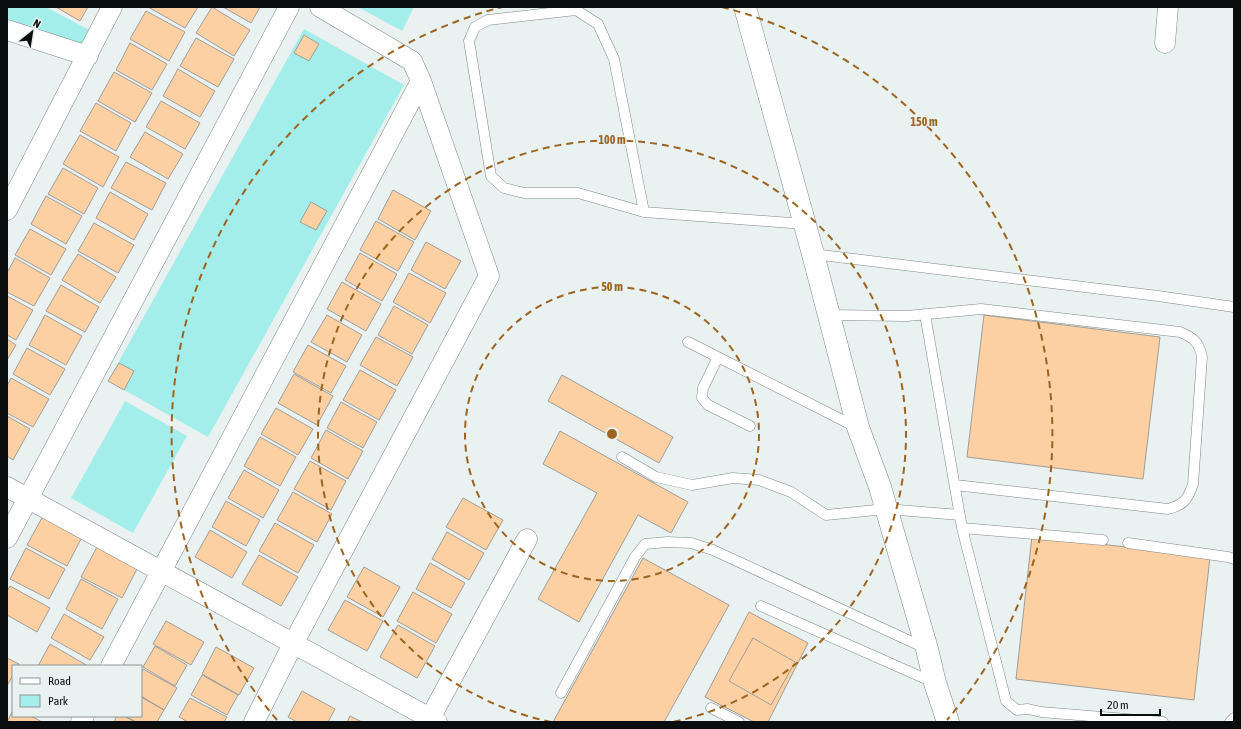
<svg xmlns="http://www.w3.org/2000/svg" width="1241" height="729" font-family="'Asap Condensed',sans-serif">
	<rect width="100%" height="100%" fill="#e9f1f1"/>
	<!-- green -->
	<path fill="#a3eeeb" d="M7 7H46L89 30 83 45 7 21Z
		M358 7H414L402 31Z
		M304 29 404 85 208 437 108 381Z
		M125 401 187 436 133 533 71 498Z"/>
	<!-- building -->
	<path fill="#fcd0a3" stroke="#a29d98" d="M56 7H88L80 21Z
		M148 7H198L185 28Z
		M212 7 250 30 234 56 196 33Z
		M223 7H260L251 23Z
		M146 11 185 32 169 61 130 39Z
		M304 35 319 44 309 61 294 53Z
		M196 38 234 59 218 87 180 66Z
		M130 43 167 64 152 90 116 70Z
		M178 69 215 91 200 117 163 96Z
		M114 72 152 93 135 122 98 101Z
		M161 101 200 123 185 149 146 127Z
		M96 103 131 123 116 151 80 131Z
		M145 132 183 154 168 179 130 157Z
		M80 135 119 157 103 187 63 164Z
		M126 162 166 183 152 210 111 188Z
		M63 168 98 188 84 214 48 194Z
		M393 190 431 211 415 240 378 219Z
		M110 192 148 214 134 240 96 218Z
		M46 196 82 216 66 244 31 224Z
		M311 202 327 211 316 230 300 222Z
		M376 221 414 242 398 271 360 250Z
		M94 223 134 245 118 273 78 251Z
		M30 229 66 249 51 275 15 255Z
		M426 242 461 261 445 289 411 270Z
		M360 253 397 274 382 301 345 280Z
		M78 254 116 277 100 303 62 280Z
		M15 258 50 278 34 306 7 292V273Z
		M409 273 446 293 430 323 393 302Z
		M342 282 381 304 366 331 327 309Z
		M61 285 99 307 85 332 46 311Z
		M7 296 33 310 16 340 7 335Z
		M394 306 428 325 412 354 378 335Z
		M45 315 82 336 66 365 29 345Z
		M327 315 362 335 347 362 311 342Z
		M984 315 1160 337 1143 479 967 457Z
		M376 337 413 357 397 386 360 365Z
		M7 339 16 345 7 360Z
		M308 345 346 366 331 393 293 372Z
		M27 348 65 369 50 395 13 374Z
		M119 363 134 371 124 390 108 381Z
		M360 370 396 390 379 420 343 400Z
		M294 374 333 396 317 425 278 403Z
		M562 375 673 437 659 463 548 401Z
		M11 378 49 399 33 427 7 413V386Z
		M341 402 377 422 363 448 327 428Z
		M276 408 313 429 298 455 261 434Z
		M7 416 30 429 13 460 7 456Z
		M326 430 363 451 348 479 311 458Z
		M560 431 688 502 671 533 638 515 579 622 538 599 597 493 543 464Z
		M260 437 296 457 280 486 244 466Z
		M310 461 346 481 331 510 294 489Z
		M244 470 279 490 263 518 228 498Z
		M293 492 332 514 317 542 277 520Z
		M463 498 503 520 486 550 446 527Z
		M226 501 260 520 246 546 212 527Z
		M43 516 82 537 67 566 27 545Z
		M275 523 314 545 298 573 259 551Z
		M210 530 247 552 232 578 195 557Z
		M447 532 484 553 469 580 432 559Z
		M1032 536 1210 557 1194 700 1016 679Z
		M97 547 137 569 122 598 81 577Z
		M26 548 65 569 49 599 10 579Z
		M259 555 298 577 281 606 242 584Z
		M643 558 729 605 664 722H553Z
		M430 563 465 583 451 608 416 589Z
		M364 567 400 587 383 617 347 597Z
		M81 579 118 599 102 629 66 609Z
		M10 586 50 608 37 632 7 615V591Z
		M413 592 452 614 436 643 397 621Z
		M345 600 383 621 367 651 328 630Z
		M749 612 808 643 768 722H754L705 697Z
		M64 614 104 637 90 660 51 638Z
		M166 621 204 642 191 665 153 644Z
		M398 625 435 646 417 678 380 657Z
		M753 638 795 662 771 705 729 681Z
		M50 644 88 666H38Z
		M155 646 187 665 175 686 143 667Z
		M216 647 254 668 239 695 202 674Z
		M7 658 19 664 18 666H13V675L7 686Z
		M143 669 177 688 164 710 141 696V673Z
		M202 675 238 695 227 715 191 695Z
		M302 691 335 709 328 722H297L288 717Z
		M141 697 164 710 157 722H136L125 716H141Z
		M190 698 227 717 224 722H188L179 717Z
		M13 710V716H31L42 722H7Z
		M117 716H124L135 722H114Z
		M350 716 362 722H347Z"/>
	<g fill="none" stroke-linecap="round" stroke-linejoin="round">
		<defs>
			<path id="lane" d="M644 212 614 59 598 24 576 10 488 20 475 27 469 41 491 176 504 188 524 193H578L644 212 804 224
				M813 254 1158 296 1234 307
				M925 314 962 528 1103 540
				M828 315 907 316 981 309 1180 332C1194 338 1199 342 1202 357L1193 484C1188 499 1184 505 1168 509L955 485
				M688 342 856 427
				M718 357 703 388 702 398 708 405 750 426
				M622 457 656 477 692 485 733 478 759 480 791 492 826 515 886 509 960 515
				M962 528 1006 701 1017 710 1028 709 1041 712 1163 722
				M1128 543 1228 557 1234 559
				M761 606 935 683
				M561 693 635 557 645 544 667 542 691 543 713 550 925 648
				M711 708 739 722
				M1230 722 1234 718"/>
			<path id="street" d="M7 30 88 56
				M1165 43 1168 7
				M7 210 112 7
				M7 487 437 722
				M7 538 289 7
				M111 666 421 81
				M81 722 84 716
				M254 722 293 644 489 276 421 81 412 61 320 7
				M428 722 527 539"/>
			<path id="secondary" d="M745 7 813 254 858 427 880 487 927 649 935 683 948 722"/>
		</defs>
		<!-- lane casing -->
		<use href="#lane" stroke="#808787" stroke-width="11"/>
		<!-- street casing -->
		<use href="#street" stroke="#808787" stroke-width="21"/>
		<!-- secondary casing -->
		<use href="#secondary" stroke="#808787" stroke-width="23"/>
		<!-- lane -->
		<use href="#lane" stroke="#fff" stroke-width="10"/>
		<!-- street -->
		<use href="#street" stroke="#fff" stroke-width="20"/>
		<!-- secondary -->
		<use href="#secondary" stroke="#fff" stroke-width="22"/>
	</g>
	<!-- distance rings -->
	<g fill="none" stroke="#9c641f" stroke-width="2" stroke-dasharray="7 5">
		<circle cx="612" cy="434" r="147"/>
		<path d="M551 722A294 294 0 1 1 673 722"/>
		<path d="M277 720A441 441 0 0 1 502 7M722 7A441 441 0 0 1 947 720"/>
	</g>
	<circle cx="612" cy="434" r="6" fill="#9c641f" stroke="#e9f1f1" stroke-width="2"/>
	<g font-size="12" text-anchor="middle" font-weight="bold" fill="#9c641f" stroke="#e9f1f1" stroke-width="3" stroke-linejoin="round" paint-order="stroke">
		<text x="924" y="126">150 m</text>
		<text x="612" y="144">100 m</text>
		<text x="612" y="291">50 m</text>
	</g>
	<!-- border -->
	<rect width="1241" height="729" fill="none" stroke="#0a0d0d" stroke-width="16"/>
	<!-- legend -->
	<rect x="12" y="665" width="130" height="52" fill="#e9f1f1" stroke="#909696"/>
	<rect x="20" y="678" width="20" height="6" fill="#ffffff" stroke="#909696"/>
	<text x="48" y="685" font-size="12" fill="#0a0d0d">Road</text>
	<rect x="20" y="695" width="20" height="12" fill="#a3eeeb" stroke="#909696"/>
	<text x="48" y="705" font-size="12" fill="#0a0d0d">Park</text>
	<!-- north arrow -->
	<g transform="translate(32 32) rotate(30)" stroke="#e9f1f1" stroke-width="3" paint-order="stroke">
	<path d="M0-3L7 15L0 10L-7 15Z" fill="#0a0d0d"/>
	<text y="-6" font-size="11" font-weight="bold" text-anchor="middle" fill="#0a0d0d">N</text>
	</g>
	<!-- scale -->
	<path d="M1101 709v6h59v-6" fill="none" stroke="#0a0d0d" stroke-width="2"/>
	<text x="1107" y="709" font-size="12" fill="#0a0d0d" stroke="#e9f1f1" stroke-width="3" paint-order="stroke">20 m</text>
</svg>
